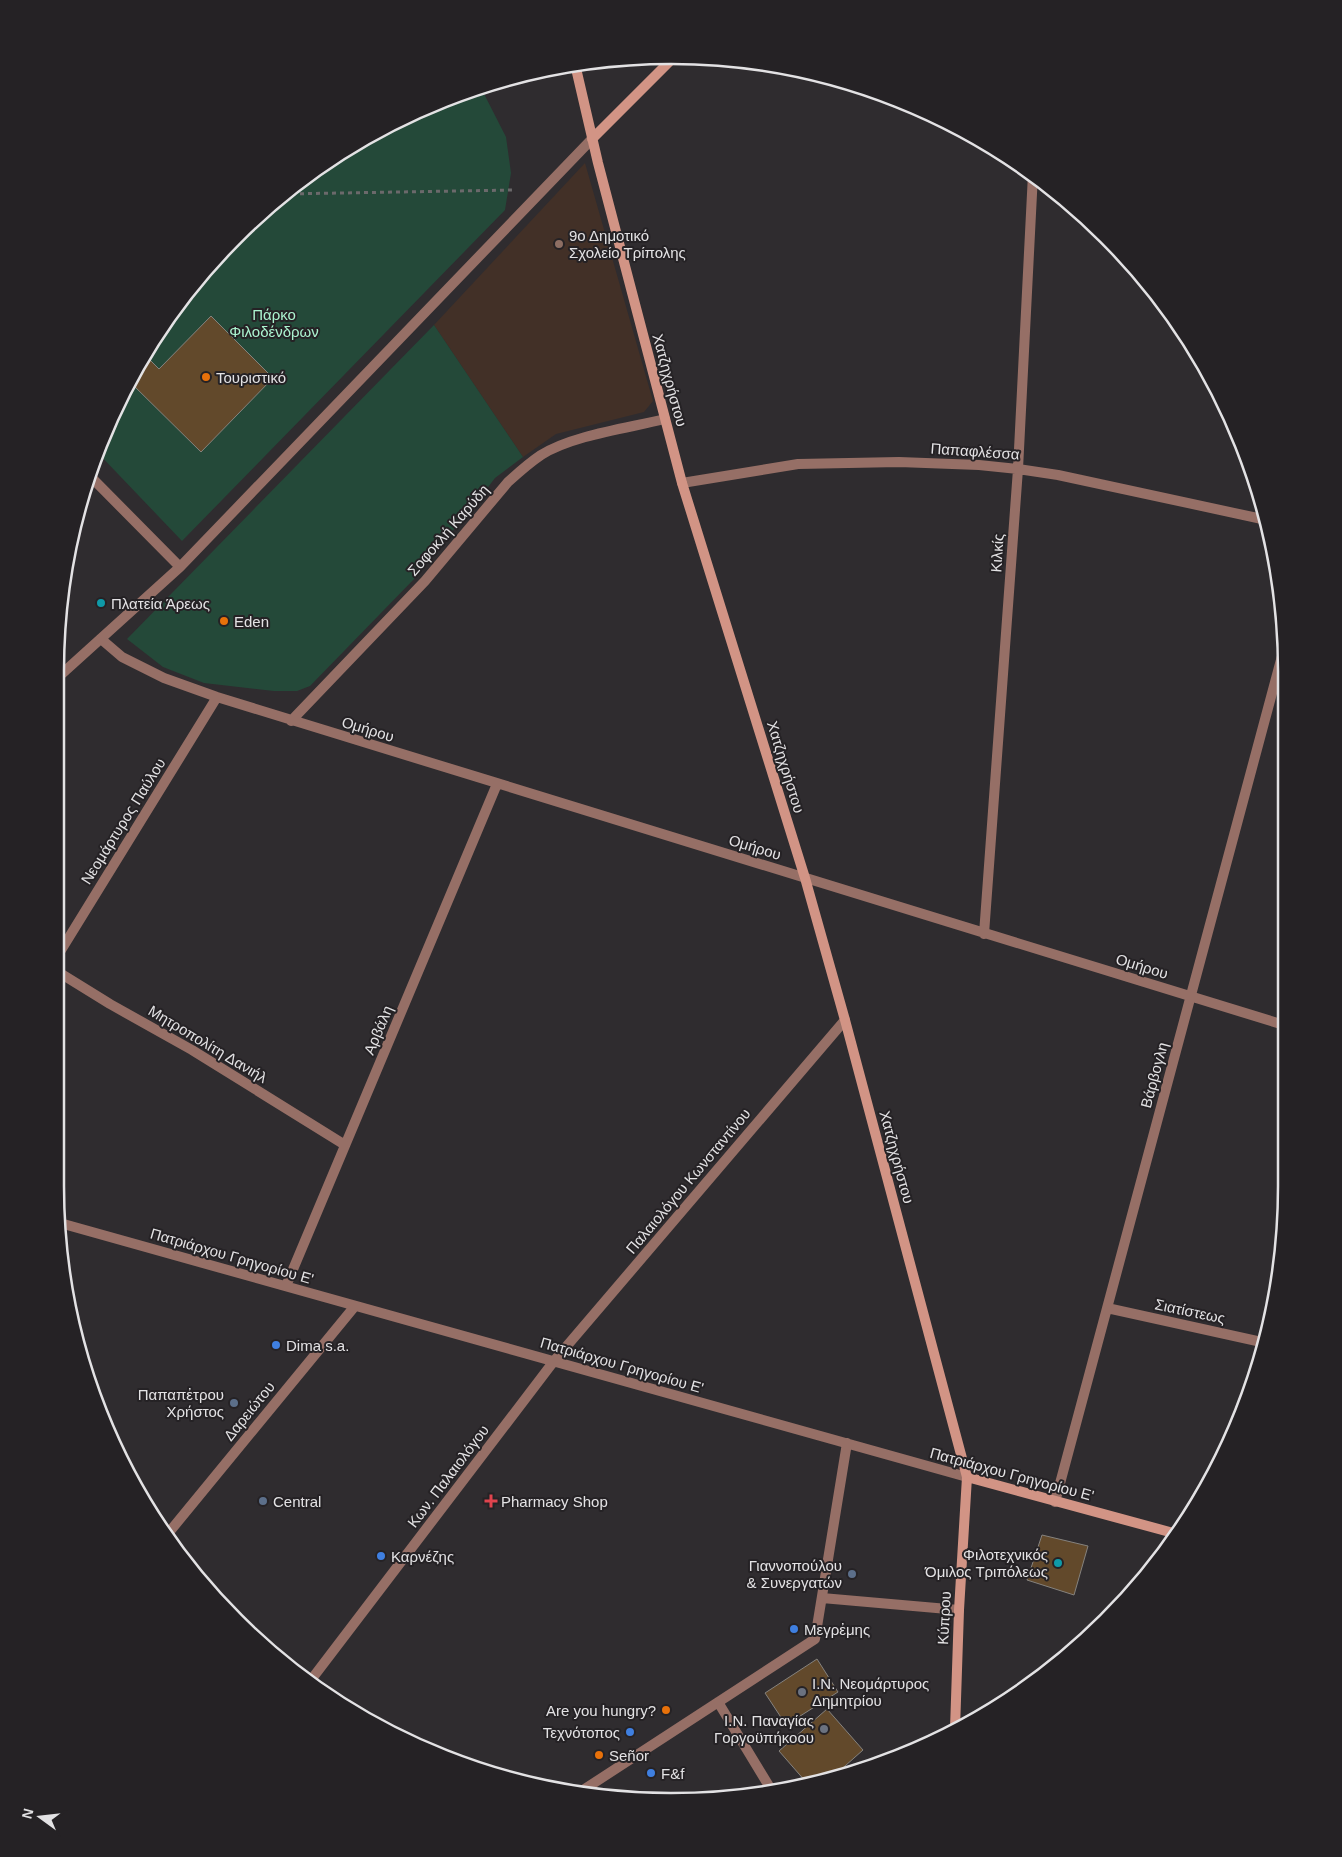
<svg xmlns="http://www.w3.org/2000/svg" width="1342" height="1857" font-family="Arial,sans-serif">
	<rect width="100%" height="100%" fill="#2f2c2f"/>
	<!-- education -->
	<path fill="#423027" d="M585 163 653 401 644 412 556 434 523 457 434 325Z"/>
	<!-- green -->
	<path fill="#244939" d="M480 86 506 137 511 173 505 210 182 541 97 452 102 436 138 363 208 265 265 208 363 137 473 88Z
		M434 325 523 457 495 478 469 512 430 557 415 578 310 686 297 691H274L204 683 163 667 127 639Z"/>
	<!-- building -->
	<path fill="#62492b" stroke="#85827e" d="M211 316 273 378 201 452 129 381 144 354 159 369Z
		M1042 1535 1088 1546 1074 1595 1027 1580Z
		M817 1659 838 1692 786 1725 765 1693Z
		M827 1709 863 1750 836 1774 806 1782 779 1751Z"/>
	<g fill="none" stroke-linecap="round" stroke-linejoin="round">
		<!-- path -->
		<path stroke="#6b696b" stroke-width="3" stroke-dasharray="4 4" stroke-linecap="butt" d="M284 194 514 190"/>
		<!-- street -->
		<path stroke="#966f66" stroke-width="10" d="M90 476 180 567
			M682 483 798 464 899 462 979 465 1018 469 1058 475 1262 519
			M101 639 122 657 164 678 217 697 1284 1025
			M55 680 180 567 592 139
			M291 721 425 581 508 482C519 472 529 463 541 455 573 435 629 428 665 419
			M984 934 1018 469 1033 174
			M55 960 217 697
			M55 970 110 1004 192 1050 345 1145
			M60 1223 967 1477
			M286 1286 497 784
			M1107 1308 1266 1343
			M1055 1502 1282 656
			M166 1536 355 1306
			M822 1598 959 1610
			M311 1680 554 1361 845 1020
			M718 1702 772 1791
			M577 1794 815 1639 847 1443"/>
		<!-- secondary -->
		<path stroke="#d29485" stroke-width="10" d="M575 64 598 163 682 483 805 878 845 1020 967 1477 959 1610 955 1729
			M569 66 576 67 595 60
			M592 139 673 58
			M967 1477 1177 1534"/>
	</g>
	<!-- markers -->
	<circle fill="#8d6e63" stroke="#252225" stroke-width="2" cx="559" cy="244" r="5"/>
	<g fill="#e8710a" stroke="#252225" stroke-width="2">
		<circle cx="206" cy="377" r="5"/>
		<circle cx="224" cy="621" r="5"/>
		<circle cx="666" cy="1710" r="5"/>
		<circle cx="599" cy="1755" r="5"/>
	</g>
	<g fill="#0f9aa8" stroke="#252225" stroke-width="2">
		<circle cx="101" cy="603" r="5"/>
		<circle cx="1058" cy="1563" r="5"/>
	</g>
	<g fill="#3f7fe0" stroke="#252225" stroke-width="2">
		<circle cx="276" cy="1345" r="5"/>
		<circle cx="381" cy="1556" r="5"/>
		<circle cx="794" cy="1629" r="5"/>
		<circle cx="630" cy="1732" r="5"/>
		<circle cx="651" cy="1773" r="5"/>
	</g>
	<g fill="#5c6f8a" stroke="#252225" stroke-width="2">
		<circle cx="234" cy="1403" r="5"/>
		<circle cx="263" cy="1501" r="5"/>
		<circle cx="852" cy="1574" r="5"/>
	</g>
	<path fill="#e0444e" stroke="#252225" stroke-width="2" d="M488.5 1493.5h5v5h5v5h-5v5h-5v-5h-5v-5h5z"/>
	<g fill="#6b7280" stroke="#252225" stroke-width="2">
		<circle cx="802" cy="1692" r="5"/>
		<circle cx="824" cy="1729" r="5"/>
	</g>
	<g text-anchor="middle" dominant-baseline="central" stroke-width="4" stroke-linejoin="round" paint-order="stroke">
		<!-- poi labels -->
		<g font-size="15" fill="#e3e2e4" stroke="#252225" text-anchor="start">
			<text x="569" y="235">9ο Δημοτικό<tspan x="569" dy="17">Σχολείο Τρίπολης</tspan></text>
			<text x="216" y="377">Τουριστικό</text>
			<text x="111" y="603">Πλατεία Άρεως</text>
			<text x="234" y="621">Eden</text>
			<text x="286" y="1345">Dima s.a.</text>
			<text x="224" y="1394" text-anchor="end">Παπαπἐτρου<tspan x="224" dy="17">Χρήστος</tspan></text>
			<text x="273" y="1501">Central</text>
			<text x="501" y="1501">Pharmacy Shop</text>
			<text x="1048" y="1554" text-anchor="end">Φιλοτεχνικός<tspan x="1048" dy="17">Όμιλος Τριπόλεως</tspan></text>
			<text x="391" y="1556">Καρνέζης</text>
			<text x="842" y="1565" text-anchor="end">Γιαννοπούλου<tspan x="842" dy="17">&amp; Συνεργατών</tspan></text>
			<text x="804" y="1629">Μεγρἐμης</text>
			<text x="812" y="1683">Ι.Ν. Νεομάρτυρος<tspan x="812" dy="17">Δημητρίου</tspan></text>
			<text x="656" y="1710" text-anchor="end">Are you hungry?</text>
			<text x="814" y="1720" text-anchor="end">Ι.Ν. Παναγίας<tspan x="814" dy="17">Γοργοϋπήκοου</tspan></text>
			<text x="620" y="1732" text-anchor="end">Τεχνότοπος</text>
			<text x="609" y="1755">Señor</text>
			<text x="661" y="1773">F&amp;f</text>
		</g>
		<!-- park labels -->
		<g font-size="15" fill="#abf3cf" stroke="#252225">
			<text x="274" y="314">Πάρκο<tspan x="274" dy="17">Φιλοδένδρων</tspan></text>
		</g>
		<!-- street labels -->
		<g font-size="15" fill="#e3e2e4" stroke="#252225">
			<text transform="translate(670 380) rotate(75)">Χατζηχρήστου</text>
			<text transform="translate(975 451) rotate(4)">Παπαφλέσσα</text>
			<text transform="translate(448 530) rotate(-49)">Σοφοκλή Καρύδη</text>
			<text transform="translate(997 553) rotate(-86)">Κιλκίς</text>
			<text transform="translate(368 729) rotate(17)">Ομήρου</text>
			<text transform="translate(786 767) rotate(73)">Χατζηχρήστου</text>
			<text transform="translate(123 821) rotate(-58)">Νεομάρτυρος Παύλου</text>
			<text transform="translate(755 847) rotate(17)">Ομήρου</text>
			<text transform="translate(1142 966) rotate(17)">Ομήρου</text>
			<text transform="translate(378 1030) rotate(-67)">Αρβάλη</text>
			<text transform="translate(208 1044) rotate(31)">Μητροπολίτη Δανιήλ</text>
			<text transform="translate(1154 1075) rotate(-75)">Βάρβογλη</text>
			<text transform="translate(897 1157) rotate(75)">Χατζηχρήστου</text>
			<text transform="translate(688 1181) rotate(-50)">Παλαιολόγου Κωνσταντίνου</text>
			<text transform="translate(232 1256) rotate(16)">Πατριάρχου Γρηγορίου Ε'</text>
			<text transform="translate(1190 1311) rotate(12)">Σιατίστεως</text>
			<text transform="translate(622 1365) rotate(16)">Πατριάρχου Γρηγορίου Ε'</text>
			<text transform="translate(249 1411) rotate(-51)">Δαρειώτου</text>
			<text transform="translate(1012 1474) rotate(15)">Πατριάρχου Γρηγορίου Ε'</text>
			<text transform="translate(448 1476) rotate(-53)">Κων. Παλαιολόγου</text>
			<text transform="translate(944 1618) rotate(-87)">Κύπρου</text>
		</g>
	</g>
	<!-- crop -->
	<path d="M0 0H1342V1857H0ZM671 64H671A607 607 0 0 1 1278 671V1186A607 607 0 0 1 671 1793H671A607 607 0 0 1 64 1186V671A607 607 0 0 1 671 64Z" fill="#252225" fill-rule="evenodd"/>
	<path fill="none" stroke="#e3e2e4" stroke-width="2.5" d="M671 64H671A607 607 0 0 1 1278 671V1186A607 607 0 0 1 671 1793H671A607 607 0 0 1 64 1186V671A607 607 0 0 1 671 64Z"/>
	<!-- north arrow -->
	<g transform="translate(40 1817) rotate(285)" stroke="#252225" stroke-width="4" paint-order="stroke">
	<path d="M0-4L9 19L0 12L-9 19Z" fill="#e3e2e4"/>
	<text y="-8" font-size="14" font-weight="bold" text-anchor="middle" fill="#e3e2e4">N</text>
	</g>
</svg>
